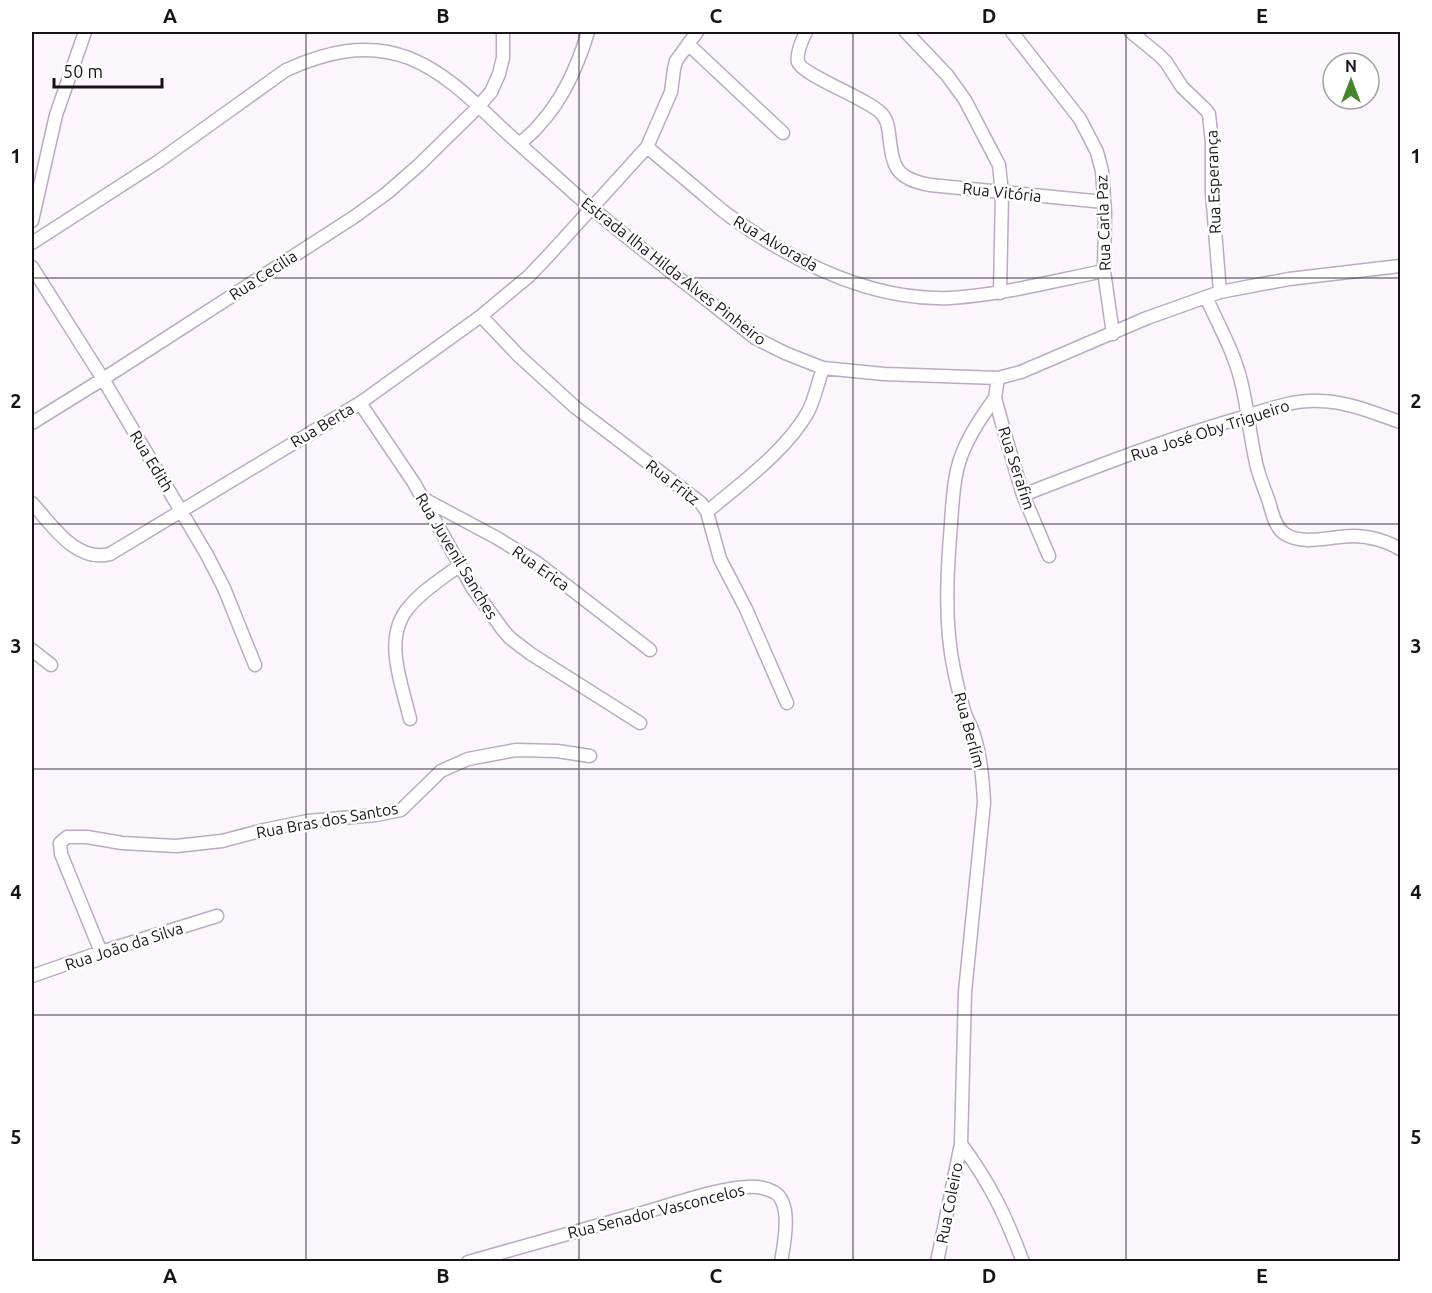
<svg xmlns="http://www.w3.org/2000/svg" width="1432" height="1293" font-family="Ubuntu,sans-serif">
	<rect width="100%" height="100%" fill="#faf6fb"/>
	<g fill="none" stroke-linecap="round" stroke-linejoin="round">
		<defs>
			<path id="street" d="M806 32C802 40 796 53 798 62 802 75 868 99 881 113 887 119 888 126 889 134 893 168 895 178 930 185L1104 202
				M906 32 947 75 965 100 999 165 1002 193 1000 293
				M1012 32 1080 119 1097 152 1102 171 1105 212 1104 271 1113 334
				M1131 32 1159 55 1166 62 1182 87 1206 110 1209 114 1212 143V193L1220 292
				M688 44 783 133
				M519 144C526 138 534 132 540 124 564 98 578 65 588 32
				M647 147C665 162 684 178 703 194 712 202 721 210 731 217 794 262 871 301 950 298 1002 295 1053 281 1104 271
				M32 221 56 115 85 32
				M32 243 159 161 286 70C326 52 366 42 409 58 447 73 477 105 506 132 529 153 552 173 574 193 633 244 695 290 755 338L785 353 823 368 884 374 998 378 1021 372 1147 318 1220 292 1289 279 1400 266
				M32 267 103 379 207 555 224 588 255 665
				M1206 297C1218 324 1234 352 1241 381 1248 409 1250 439 1257 467 1260 479 1265 490 1269 502 1272 512 1275 528 1285 534 1304 546 1332 536 1353 536 1369 536 1387 541 1400 549
				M481 316 519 356 575 407 701 503 707 512 720 559 746 609 787 703
				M998 378 995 398 1006 438 1023 495 1049 556
				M360 403 414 483 472 587 503 630 510 638 531 654 640 723
				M32 423 103 379 354 217 387 193 419 165 478 107 491 92 499 74 503 58V32
				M1023 495C1095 467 1167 439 1240 418 1266 410 1294 399 1321 401 1349 402 1374 413 1400 422
				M424 499 497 538 536 562 650 650
				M32 503C52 525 76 563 110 554L360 403 481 316 529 276 549 255 647 147 671 92 674 69 676 61 697 32
				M707 512C741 483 786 451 808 412 815 398 818 382 823 368
				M32 650 51 665
				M410 719C402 684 382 638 409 607 423 590 443 578 460 565
				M101 952 61 854 60 843 67 837H87L122 843 176 846 222 841 264 830 308 821 376 815 401 810 441 771 468 759 516 750 557 751 590 756
				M32 976 101 952 217 916
				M961 1144C990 1183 1006 1216 1023 1262
				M468 1262C528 1245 589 1228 649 1211 680 1202 715 1189 747 1187 756 1186 766 1188 774 1192 793 1203 784 1244 781 1262
				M937 1262 961 1144 965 992 984 803C983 780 981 757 974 735 972 728 968 721 965 714 961 700 957 685 954 670 944 623 947 572 951 524 952 506 953 488 957 470 963 444 979 420 995 398"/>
		</defs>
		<!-- street casing -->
		<use href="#street" stroke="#bda9c3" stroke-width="15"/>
		<!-- street -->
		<use href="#street" stroke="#fff" stroke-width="12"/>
	</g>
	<!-- grid -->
	<path fill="none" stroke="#19121b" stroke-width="1.5" stroke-opacity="0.55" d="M306 32V1262M579 32V1262M853 32V1262M1126 32V1262M32 278H1400M32 524H1400M32 769H1400M32 1015H1400"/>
	<g text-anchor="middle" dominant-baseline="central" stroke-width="5" stroke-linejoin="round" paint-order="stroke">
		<!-- street labels -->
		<g font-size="16" fill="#19121b" stroke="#fff">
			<text transform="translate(1213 182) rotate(-92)">Rua Esperança</text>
			<text transform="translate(1002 192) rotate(6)">Rua Vitória</text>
			<text transform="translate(1103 223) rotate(-92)">Rua Carla Paz</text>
			<text transform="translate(776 243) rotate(30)">Rua Alvorada</text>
			<text transform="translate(674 271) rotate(38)">Estrada Ilha Hilda Alves Pinheiro</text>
			<text transform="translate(263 275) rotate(-33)">Rua Cecilia</text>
			<text transform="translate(322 425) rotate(-31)">Rua Berta</text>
			<text transform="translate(1210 430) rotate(-18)">Rua José Oby Trigueiro</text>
			<text transform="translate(152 461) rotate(59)">Rua Edith</text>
			<text transform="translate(1017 468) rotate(72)">Rua Serafim</text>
			<text transform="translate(673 482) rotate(38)">Rua Fritz</text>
			<text transform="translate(457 556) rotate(59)">Rua Juvenil Sanches</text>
			<text transform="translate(541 568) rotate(35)">Rua Erica</text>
			<text transform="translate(970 730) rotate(75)">Rua Berlím</text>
			<text transform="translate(327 820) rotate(-10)">Rua Bras dos Santos</text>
			<text transform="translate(124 946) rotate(-18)">Rua João da Silva</text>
			<text transform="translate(949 1203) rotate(-79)">Rua Coleiro</text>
			<text transform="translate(656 1211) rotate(-14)">Rua Senador Vasconcelos</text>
		</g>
	</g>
	<!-- border -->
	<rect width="1432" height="1293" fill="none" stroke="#ffffff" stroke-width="66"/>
	<!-- north arrow -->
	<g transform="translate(1351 81)"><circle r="28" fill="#ffffff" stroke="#a3a0a4" stroke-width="1.5"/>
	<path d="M0-4.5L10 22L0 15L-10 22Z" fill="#448629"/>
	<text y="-9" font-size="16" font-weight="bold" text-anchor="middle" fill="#19121b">N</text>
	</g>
	<!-- scale -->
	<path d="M54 78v9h108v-9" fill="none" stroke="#19121b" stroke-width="3"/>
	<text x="63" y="78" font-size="18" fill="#19121b" stroke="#ffffff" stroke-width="4.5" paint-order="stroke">50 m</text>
	<rect x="33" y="33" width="1366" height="1227" fill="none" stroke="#19121b" stroke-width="2"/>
	<g font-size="20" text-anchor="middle" font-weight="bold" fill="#19121b">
		<text x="170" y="23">A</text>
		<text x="443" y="23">B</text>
		<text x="716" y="23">C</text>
		<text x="989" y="23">D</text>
		<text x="1262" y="23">E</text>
		<text x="16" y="163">1</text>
		<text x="1416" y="163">1</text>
		<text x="16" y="408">2</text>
		<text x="1416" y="408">2</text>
		<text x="16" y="653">3</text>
		<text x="1416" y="653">3</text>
		<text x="16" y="899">4</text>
		<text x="1416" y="899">4</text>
		<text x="16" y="1144">5</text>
		<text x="1416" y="1144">5</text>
		<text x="170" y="1283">A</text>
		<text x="443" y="1283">B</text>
		<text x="716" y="1283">C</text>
		<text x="989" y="1283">D</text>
		<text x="1262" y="1283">E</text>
	</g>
</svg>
